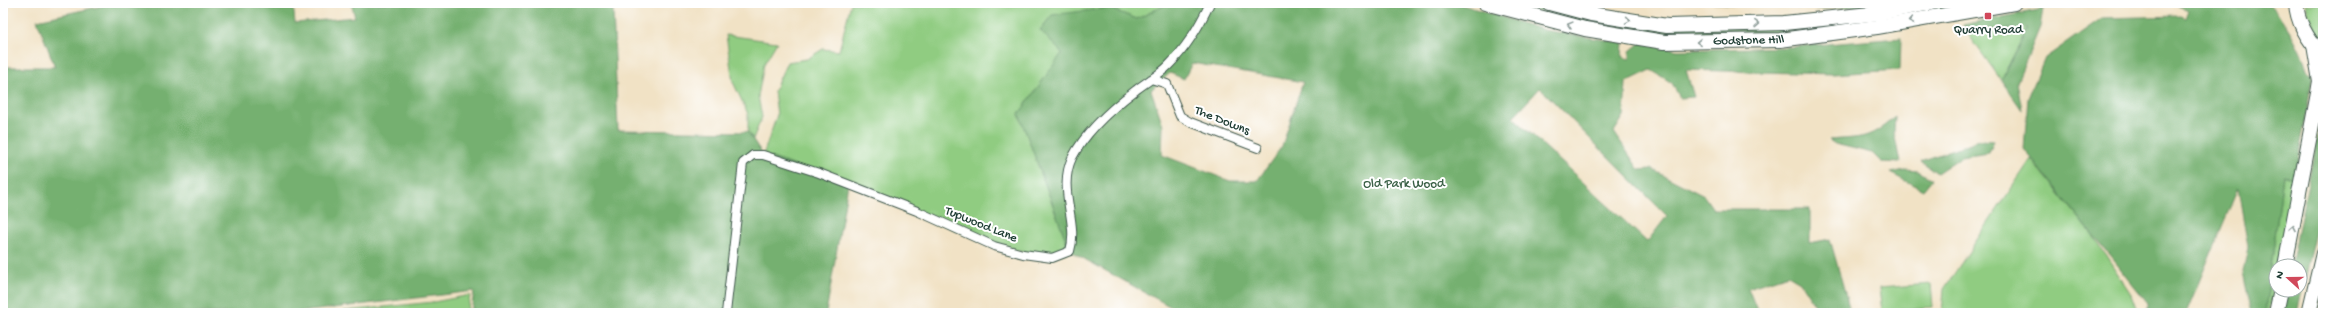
<svg xmlns="http://www.w3.org/2000/svg" width="2326" height="316" font-family="'Gochi Hand',sans-serif">
	<rect width="100%" height="100%" fill="#fff"/>
	<filter id="ink" filterUnits="userSpaceOnUse"><feTurbulence type="fractalNoise" baseFrequency=".025" numOctaves="2"/><feDisplacementMap in="SourceGraphic" scale="8" xChannelSelector="R" yChannelSelector="G"/><feConvolveMatrix kernelMatrix="1 2 1 2 8 2 1 2 1" color-interpolation-filters="sRGB"/></filter>
	<filter id="wash" filterUnits="userSpaceOnUse"><feTurbulence type="fractalNoise" baseFrequency=".012" numOctaves="4" result="noise"/><feDisplacementMap in="SourceGraphic" scale="16" xChannelSelector="R" yChannelSelector="G"/><feGaussianBlur stdDeviation="0.9" result="paint"/><feColorMatrix in="noise" values="0 0 0 0 0 0 0 0 0 0 0 0 0 0 0 0 0 1.4 0 .05"/><feComposite in="paint" operator="in"/></filter>
	<g filter="url(#wash)">
		<rect width="100%" height="100%" fill="#f1e2c5"/>
		<!-- green -->
		<path fill="#90cc81" stroke="#58845a" d="M851 3H1169L1137 19 1108 8 1063 53 1019 114 1070 251 1052 258 994 246 848 184 763 155 777 115 774 91 787 62 807 59 823 49 839 51Z
			M1505 3H1522L1591 20 1632 26 1888 16 1955 3H1988C1943 12 1898 17 1853 23 1793 31 1734 39 1674 36 1617 33 1560 17 1505 3Z
			M2306 3H2323V43L2308 14Z
			M2028 27 2001 80 1966 31Z
			M726 35 777 42 764 64 758 96 762 117 753 139 748 132V114L733 82Z
			M2031 159 2092 234 2131 294 2138 313H1942L1944 289Z
			M2283 176 2295 178 2268 313H2265Z
			M1931 284 1933 307 1882 311 1879 288Z
			M470 295 467 313H344V311L434 302Z"/>
		<!-- forest -->
		<path fill="#74b06f" stroke="#4a7652" fill-rule="evenodd" d="M116 3H293L295 23 355 17 351 3H610L613 11 618 130 748 132 763 155 848 184 826 313H471L474 291 292 313H3V67H55L37 20Z
			M1169 3H1456L1544 30 1623 43 1622 57 1630 59V51L1640 43 1678 50 1790 47 1901 38 1900 70 1833 74 1686 70 1694 97 1680 98 1672 83 1651 70 1626 82 1624 116 1614 132 1639 170 1651 169 1704 196 1713 209H1810V243L1830 239 1849 307 1846 313H1820L1800 282 1788 275 1748 288 1758 313H1182L1070 251 1019 114 1062 53 1040 30 1052 15 1108 8 1137 19ZM1192 63 1303 82 1282 146 1257 181H1230L1162 155 1163 125 1151 90 1170 73 1184 79ZM1540 88 1667 216 1647 242 1513 117Z
			M1714 3H1866L1865 6 1821 9Z
			M2169 3H2268C2286 21 2300 46 2307 70L2313 74 2295 178 2283 176 2265 313H2252L2243 272 2248 247 2238 188 2186 313H2148V303L2024 149 2028 98 2045 58 2102 18 2181 16 2186 18 2189 10Z
			M2043 9 2040 27 2017 82 2022 110 2001 80 2028 28 1966 31 1963 25Z
			M2323 110V203L2297 313H2283L2287 290H2300V266H2291Z
			M1895 117 1894 132 1900 163 1881 162 1872 153 1835 144 1829 140C1863 137 1868 140 1895 117Z
			M1979 140 1994 141 1989 153 1961 157 1937 173 1921 161Z
			M1905 170 1918 171 1932 179 1923 190 1890 173Z"/>
	</g>
	<g filter="url(#ink)">
		<g fill="none" stroke-linecap="round" stroke-linejoin="round">
			<defs>
				<path id="street" d="M1151 79 1167 84 1180 116 1190 122 1258 148
					M726 313 743 163 753 155H763L819 173 917 211 994 246 1023 254 1052 258 1070 251C1079 221 1057 190 1072 158 1086 131 1112 108 1136 90 1146 82 1159 75 1168 66 1185 49 1200 25 1210 3"/>
				<g id="highway">
					<path id="s1" d="M1485 3 1585 29 1664 42 1780 40 1877 27 2014 3"/>
					<path d="M1549 3 1591 14 1667 26 1784 23 1880 13 1931 3"/>
					<path d="M2296 3C2297 21 2307 39 2320 52"/>
					<path d="M2285 266 2318 93 2320 81 2314 45"/>
					<path d="M2276 313 2281 290"/>
					<path d="M2309 313 2323 253"/>
				</g>
			</defs>
			<!-- street casing -->
			<use href="#street" stroke="#3e564a" stroke-width="10"/>
			<!-- highway casing -->
			<use href="#highway" stroke="#3e564a" stroke-width="16"/>
			<!-- street -->
			<use href="#street" stroke="#fff" stroke-width="8"/>
			<!-- highway -->
			<use href="#highway" stroke="#fff" stroke-width="14"/>
		</g>
		<!-- one-way arrows -->
		<defs><path id="oneway-chevron" d="M-2-3.5L2.5 0L-2 3.5" fill="none" stroke-width="1.6" stroke-linecap="round" stroke-linejoin="round"/></defs>
		<g stroke="#8f9e9a">
			<use href="#oneway-chevron" transform="translate(1628 20) rotate(9)"/>
			<use href="#oneway-chevron" transform="translate(1911 21) rotate(170)"/>
			<use href="#oneway-chevron" transform="translate(1757 24) rotate(-2)"/>
			<use href="#oneway-chevron" transform="translate(1570 25) rotate(-165)"/>
			<use href="#oneway-chevron" transform="translate(1699 42) rotate(179)"/>
			<use href="#oneway-chevron" transform="translate(2293 228) rotate(-79)"/>
		</g>
	</g>
	<!-- markers -->
	<rect fill="#d1495b" stroke="#fff" stroke-width="1.5" x="1984" y="12" width="8" height="8" rx="2"/>
	<g text-anchor="middle" dominant-baseline="central" stroke-width="4" stroke-linejoin="round" paint-order="stroke">
		<!-- poi labels -->
		<g font-size="13" fill="#1f3d34" stroke="#fff">
			<text x="1988" y="30">Quarry Road</text>
		</g>
		<!-- street labels -->
		<g font-size="13" fill="#1f3d34" stroke="#fff">
			<text stroke="none"><textPath href="#s1" startOffset="268">Godstone Hill</textPath></text>
			<text transform="translate(1222 121) rotate(22)">The Downs</text>
			<text transform="translate(981 225) rotate(22)">Tupwood Lane</text>
		</g>
		<!-- park labels -->
		<g font-size="13" fill="#3b6147" stroke="#fff">
			<text x="1404" y="184">Old Park Wood</text>
		</g>
	</g>
	<!-- margin -->
	<rect width="2326" height="316" fill="none" stroke="#fff" stroke-width="16"/>
	<!-- north arrow -->
	<g transform="translate(2288 278) rotate(291)"><circle r="19" fill="#ffffff" stroke="#a5b1ae"/>
	<path d="M0-3L7 15L0 10L-7 15Z" fill="#d1495b"/>
	<text y="-6" font-size="11" font-weight="bold" text-anchor="middle" fill="#1f3d34">N</text>
	</g>
</svg>
